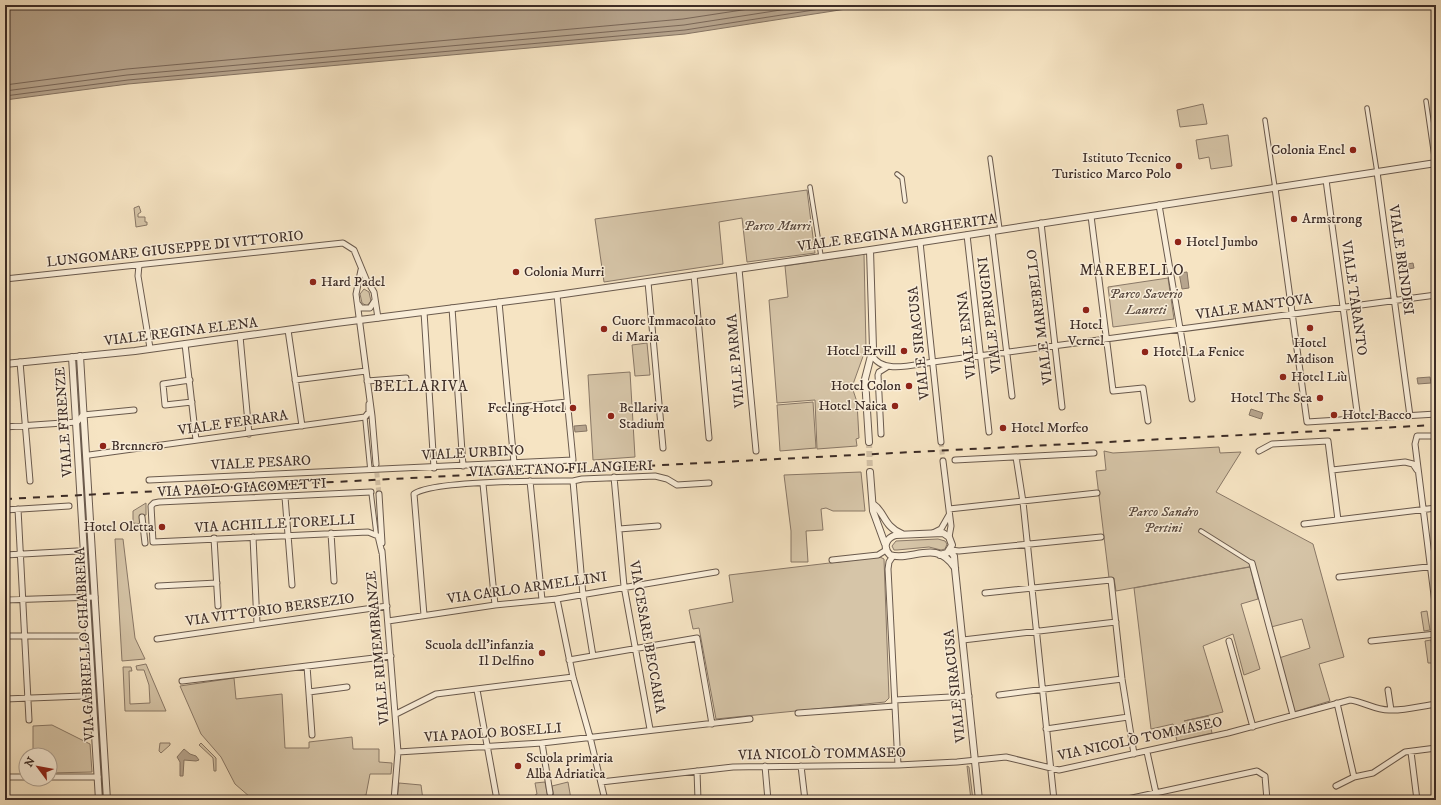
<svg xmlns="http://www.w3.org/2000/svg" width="1441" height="805" font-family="'IM FELL DW Pica',serif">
	<rect width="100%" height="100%" fill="#f6e4c3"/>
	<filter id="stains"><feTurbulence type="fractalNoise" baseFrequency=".005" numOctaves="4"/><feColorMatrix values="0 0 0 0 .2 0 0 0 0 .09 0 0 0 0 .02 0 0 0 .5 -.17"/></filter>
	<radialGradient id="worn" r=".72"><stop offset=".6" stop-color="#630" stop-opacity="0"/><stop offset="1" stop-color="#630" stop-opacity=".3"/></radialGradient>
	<!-- green -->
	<path fill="#d6c5a8" stroke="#897867" d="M1203 104 1207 124 1180 127 1177 110Z
		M1228 135 1232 166 1211 169 1209 157 1199 159 1196 140Z
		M807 190 815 253 747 262 742 218 719 222 723 264 604 282 595 219Z
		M139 206 141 212 138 214V217H145V222H147V225L136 227 134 208Z
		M864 254 866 348 852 387 857 402 859 438 856 439 857 446 817 449 815 400 777 403 769 300 788 297 785 266Z
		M1168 278 1174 319 1113 327 1108 287Z
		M364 289 369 292 371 301 367 306 362 303 360 294Z
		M647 343 650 375 635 376 632 345Z
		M630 372 635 457 593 460 588 375Z
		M813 402 816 448 780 451 777 405Z
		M80 426 87 518H86Z
		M1219 447 1220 453 1241 452 1216 492 1313 544 1344 657 1319 664 1330 701 1294 712 1279 658 1310 648 1302 619 1271 627 1254 566 1116 591 1114 578H1109L1096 471 1106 470 1104 451 1113 453Z
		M861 472 865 511H833L826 508 821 509 823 530 806 531 808 562H791V531L784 475Z
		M146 503V515L140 516 141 524 133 523V511Z
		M115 539H123L135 638 145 659 122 661Z
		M938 539 945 541 947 544 945 549 941 550 929 547 897 550H894L892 546 896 541Z
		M880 557 884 559 889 698 885 702 716 719 699 628 693 629 689 610 733 602 729 575Z
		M1250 567 1258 599 1241 604 1260 669 1244 675 1233 634 1203 646 1223 712 1184 721 1208 716 1212 733 1177 741 1173 724 1151 729 1134 588Z
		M91 604H92L95 656H94Z
		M1427 611 1430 630 1424 631 1421 612Z
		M1431 640 1434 663H1428L1425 641Z
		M94 659H95L98 713H97Z
		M146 664 166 711H125L123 667H131L132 671H129L130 704 150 703 149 685 144 670H137L136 666Z
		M234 678 236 699 282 694 285 748H309V742L352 737 353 749H379V762L392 763 391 774H370L366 795 342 800H257L250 797 235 784 221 757 201 734 180 686Z
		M52 725 90 744 92 772 50 773V755H33V726Z
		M98 727H99L104 800H102Z
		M160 743H170V745L161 753 159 751Z
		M201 743 216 758V771H214L213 758 199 745Z
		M967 766 969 767 973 800H971Z
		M545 782 548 798 554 797 552 786 568 782 571 799 577 798V800H536L535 795 537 794 535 783Z
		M399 783 421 785 423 800H397Z"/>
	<!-- water -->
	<path fill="#b7a58e" stroke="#867564" d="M5 5H872L685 34 128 84 5 100Z
		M1413 263 1414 268 1403 270 1402 265Z
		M1187 272 1189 288 1182 289 1179 273Z
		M1430 377 1431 383 1418 384 1417 378Z
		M1251 409 1263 413 1261 419 1249 415Z
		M586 425 587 431 575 432 574 426Z
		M184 749 190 754 196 756 199 760 196 761 184 760 183 776H180V762L177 757Z"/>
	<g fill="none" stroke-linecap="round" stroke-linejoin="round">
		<!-- shore -->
		<path stroke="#7a685a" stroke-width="1" d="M5 85 127 69 683 19 775 5
			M5 91 127 75 684 25 813 5
			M5 96 128 80 685 30 846 5"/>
		<!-- minor-tunnel -->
		<path stroke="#d1bfa4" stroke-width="5" stroke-dasharray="5 2.5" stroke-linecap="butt" d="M941 442 943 461
			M376 465 379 494"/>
		<!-- tertiary-tunnel -->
		<path stroke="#d1bfa4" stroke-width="6" stroke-dasharray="6 3" stroke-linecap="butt" d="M869 442 870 472"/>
		<defs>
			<path id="pedestrian" d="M1426 101 1435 163
				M1367 108 1377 172
				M1265 120 1275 188
				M990 158 1000 230
				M897 174 902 178 905 201
				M810 187 821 256
				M365 419 370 470
				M371 492 376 533
				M1201 531 1252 563"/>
			<path id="minor" d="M1435 163 1436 171
				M1377 172 1410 416
				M1326 180 1358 419
				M1275 188 1307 422 1436 414
				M1159 205 1192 399
				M1091 216 1113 391 1143 388 1148 421
				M1041 223 1062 407
				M992 231 1012 396
				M967 235 989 432
				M920 242 941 442
				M139 265 138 276 150 348
				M739 269 756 451
				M361 270 356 294 372 416 376 464
				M694 275 709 438
				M5 279 343 243 354 250 366 279 374 292 378 318
				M648 282 663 448
				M499 302 514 463
				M358 304 361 308H370L375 300
				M452 308 463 466
				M424 312 434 468
				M288 330 302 426
				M240 336 249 434
				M185 344 196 440
				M872 355C882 375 915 364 933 362L1436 295
				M20 362 30 481
				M190 380 163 384 165 405 192 402
				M295 380 366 371
				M367 381 406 378
				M509 408 567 402
				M5 427 77 422 83 415 134 410
				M881 434 878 375 879 372 887 367
				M1436 436H1417L1415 444 1436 611
				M1259 451 1272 444 1328 441 1338 520
				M89 455 365 417 369 412V404
				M1016 457 1023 502 1054 800
				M955 460 1094 453
				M943 461 951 526 949 537
				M1332 470 1405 462 1413 464 1417 470
				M614 477 624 586 650 729
				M149 480 573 460 557 295
				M530 481 542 600
				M573 481 583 595 593 656
				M483 484 495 605
				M371 492 159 502 154 503 151 506 153 542 368 532 378 536 382 553
				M379 494 382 543
				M285 497 292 585
				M18 509 29 720
				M949 509 1097 493
				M5 510 69 506
				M142 517 145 543
				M1304 524 1436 508
				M619 529 658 526
				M331 533 334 581
				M933 533 941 529 949 515
				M253 537 257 624
				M214 538 218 606
				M951 550 959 551 1101 537
				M382 551 398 752 394 800
				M5 555 77 551
				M893 556 889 562 888 569 898 765
				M832 560 878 555 886 550
				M1252 563 1293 715
				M1339 577 1436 566
				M158 586 217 583
				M985 593 1111 580 1122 679 1134 754
				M557 599 573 677 590 737 605 800
				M5 600 95 597
				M424 615 414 494C433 480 545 481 573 481L582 479 655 476 667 479 677 485 709 483
				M388 621 495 605 557 599 716 572
				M5 636H80
				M157 639 387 606
				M963 640 1116 622
				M1229 641 1253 727
				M1371 641 1436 634
				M569 660 697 638 712 724
				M307 666 312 735
				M182 681 391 656
				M477 690 497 800
				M1388 690 1391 710
				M309 692 347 687
				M999 695 1122 679
				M5 699 83 696
				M895 700 969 696
				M1337 703 1354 777
				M798 713 895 706
				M396 714 436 694 573 677
				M1046 729 1128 717
				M542 743 550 793
				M398 752 542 743 750 719
				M1147 752 1156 793
				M1411 752 1417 800
				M765 766 768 800
				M801 766 805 800
				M697 771 698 800
				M5 777H26
				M50 777H98
				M601 782 733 767 898 765 957 762 1006 757 1059 770 1228 733 1350 700C1364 702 1375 710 1389 710 1404 711 1421 706 1436 704
				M1336 786 1354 777 1373 773 1405 752 1436 748
				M1123 800 1257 771 1265 776 1267 800"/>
			<path id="tertiary" d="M80 356 107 800
				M72 357 99 800
				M5 364 135 351 336 323 557 295 870 250 1436 163
				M869 442 865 379 873 348 870 250
				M870 472 873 511 885 544
				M873 504C885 512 883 526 902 534
				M950 551 954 556 955 569 979 800
				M940 555 947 553 952 545 949 537 943 533 896 535C886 538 882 547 890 555 912 562 936 538 955 568"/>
		</defs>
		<!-- pedestrian casing -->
		<use href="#pedestrian" stroke="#6a5a4d" stroke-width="5.5"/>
		<!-- minor casing -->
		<use href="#minor" stroke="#6a5a4d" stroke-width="7"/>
		<!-- tertiary casing -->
		<use href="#tertiary" stroke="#6a5a4d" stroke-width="8"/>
		<!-- pedestrian -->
		<use href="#pedestrian" stroke="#f9edd8" stroke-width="3.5"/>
		<!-- minor -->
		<use href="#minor" stroke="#f9edd8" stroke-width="5"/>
		<!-- tertiary -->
		<use href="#tertiary" stroke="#f9edd8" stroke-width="6"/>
		<!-- rail -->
		<path stroke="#3c2c26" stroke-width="2" stroke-dasharray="7 7" stroke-linecap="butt" d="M5 499 1436 425"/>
	</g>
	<!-- markers -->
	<g fill="#8f2418" stroke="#f9edd8" stroke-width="1.5">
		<circle cx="1353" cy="150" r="4"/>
		<circle cx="1179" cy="166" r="4"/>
		<circle cx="1294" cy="219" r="4"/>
		<circle cx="1178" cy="242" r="4"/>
		<circle cx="516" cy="272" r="4"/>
		<circle cx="313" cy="282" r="4"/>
		<circle cx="1086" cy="310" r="4"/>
		<circle cx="1310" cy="328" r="4"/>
		<circle cx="604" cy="329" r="4"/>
		<circle cx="904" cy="351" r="4"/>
		<circle cx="1145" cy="352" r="4"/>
		<circle cx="1283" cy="377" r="4"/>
		<circle cx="909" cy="386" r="4"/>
		<circle cx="1320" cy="398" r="4"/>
		<circle cx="895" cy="406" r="4"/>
		<circle cx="573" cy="408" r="4"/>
		<circle cx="1334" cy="415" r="4"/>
		<circle cx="611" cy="416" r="4"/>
		<circle cx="1003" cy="428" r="4"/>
		<circle cx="103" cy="446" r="4"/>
		<circle cx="162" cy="527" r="4"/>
		<circle cx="542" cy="653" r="4"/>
		<circle cx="518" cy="766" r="4"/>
	</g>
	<g text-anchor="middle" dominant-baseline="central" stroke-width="3" stroke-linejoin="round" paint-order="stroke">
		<!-- poi labels -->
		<g font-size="14" fill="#3c2c26" stroke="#f9edd8" text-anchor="start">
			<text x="1345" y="150" text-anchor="end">Colonia Enel</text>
			<text x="1171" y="158" text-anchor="end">Istituto Tecnico<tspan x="1171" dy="16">Turistico Marco Polo</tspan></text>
			<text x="1302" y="219">Armstrong</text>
			<text x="1186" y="242">Hotel Jumbo</text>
			<text x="524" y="272">Colonia Murri</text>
			<text x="321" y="282">Hard Padel</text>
			<text x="612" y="321">Cuore Immacolato<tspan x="612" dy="16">di Maria</tspan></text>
			<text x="1086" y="325" text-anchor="middle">Hotel<tspan x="1086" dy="16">Vernel</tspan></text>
			<text x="1310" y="343" text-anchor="middle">Hotel<tspan x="1310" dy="16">Madison</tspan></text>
			<text x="896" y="351" text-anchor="end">Hotel Ervill</text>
			<text x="1153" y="352">Hotel La Fenice</text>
			<text x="1291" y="377">Hotel Liù</text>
			<text x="901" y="386" text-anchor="end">Hotel Colon</text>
			<text x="1312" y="398" text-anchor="end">Hotel The Sea</text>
			<text x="887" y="406" text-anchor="end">Hotel Naica</text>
			<text x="565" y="408" text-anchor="end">Feeling Hotel</text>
			<text x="619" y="408">Bellariva<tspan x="619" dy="16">Stadium</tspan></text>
			<text x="1342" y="415">Hotel Bacco</text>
			<text x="1011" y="428">Hotel Morfeo</text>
			<text x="111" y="446">Brennero</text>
			<text x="154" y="527" text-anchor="end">Hotel Oletta</text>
			<text x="534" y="645" text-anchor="end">Scuola dell'infanzia<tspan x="534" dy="16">Il Delfino</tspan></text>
			<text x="526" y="758">Scuola primaria<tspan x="526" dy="16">Alba Adriatica</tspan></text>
		</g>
		<!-- park labels -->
		<g font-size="14" font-style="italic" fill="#5b4b40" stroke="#f9edd8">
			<text x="777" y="226">Parco Murri</text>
			<text x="1146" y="294">Parco Saverio<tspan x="1146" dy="16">Laureti</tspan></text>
			<text x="1163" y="512">Parco Sandro<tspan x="1163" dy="16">Pertini</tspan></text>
		</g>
		<!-- street labels -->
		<g font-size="14" fill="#3c2c26" stroke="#f9edd8">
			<text transform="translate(897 233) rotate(-8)">VIALE REGINA MARGHERITA</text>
			<text transform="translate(175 249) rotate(-6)">LUNGOMARE GIUSEPPE DI VITTORIO</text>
			<text transform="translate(1401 260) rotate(82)">VIALE BRINDISI</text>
			<text transform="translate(1354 298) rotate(82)">VIALE TARANTO</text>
			<text transform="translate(1254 307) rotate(-8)">VIALE MANTOVA</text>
			<text transform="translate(990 315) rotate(-97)">VIALE PERUGINI</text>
			<text transform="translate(1040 317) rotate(-97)">VIALE MAREBELLO</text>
			<text transform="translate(181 332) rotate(-7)">VIALE REGINA ELENA</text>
			<text transform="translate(967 335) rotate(-96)">VIALE ENNA</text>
			<text transform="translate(919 343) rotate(-96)">VIALE SIRACUSA</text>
			<text transform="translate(736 361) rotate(-95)">VIALE PARMA</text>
			<text transform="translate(64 422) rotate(-94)">VIALE FIRENZE</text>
			<text transform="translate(233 423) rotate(-8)">VIALE FERRARA</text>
			<text transform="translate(473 453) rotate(-3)">VIALE URBINO</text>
			<text transform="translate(261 463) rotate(-3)">VIALE PESARO</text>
			<text transform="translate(561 469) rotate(-2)">VIA GAETANO FILANGIERI</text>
			<text transform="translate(242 488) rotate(-3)">VIA PAOLO GIACOMETTI</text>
			<text transform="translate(275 524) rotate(-3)">VIA ACHILLE TORELLI</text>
			<text transform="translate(527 588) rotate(-8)">VIA CARLO ARMELLINI</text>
			<text transform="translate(270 610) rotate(-8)">VIA VITTORIO BERSEZIO</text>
			<text transform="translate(647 637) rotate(80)">VIA CESARE BECCARIA</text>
			<text transform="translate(85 644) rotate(-93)">VIA GABRIELLO CHIABRERA</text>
			<text transform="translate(378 648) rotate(-95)">VIALE RIMEMBRANZE</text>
			<text transform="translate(955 686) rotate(-96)">VIALE SIRACUSA</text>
			<text transform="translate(493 733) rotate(-4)">VIA PAOLO BOSELLI</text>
			<text transform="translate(1140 739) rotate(-12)">VIA NICOLÒ TOMMASEO</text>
			<text transform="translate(822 754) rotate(-1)">VIA NICOLÒ TOMMASEO</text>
		</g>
		<!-- neighbourhood labels -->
		<g font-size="15" letter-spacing="1" fill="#3c2c26" stroke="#f9edd8">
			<text x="1132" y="270">MAREBELLO</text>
			<text x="421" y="386">BELLARIVA</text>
		</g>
	</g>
	<!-- margin -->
	<rect width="1441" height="805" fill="none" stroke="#f6e4c3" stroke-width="20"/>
	<rect x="6" y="6" width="1429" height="793" fill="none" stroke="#3c2c26" stroke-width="2"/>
	<rect x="10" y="10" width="1421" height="785" fill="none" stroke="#3c2c26"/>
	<!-- north arrow -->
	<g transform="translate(38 767) rotate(302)"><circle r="19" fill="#f9edd8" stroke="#ada091"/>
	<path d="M0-3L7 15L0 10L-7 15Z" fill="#8f2418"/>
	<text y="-6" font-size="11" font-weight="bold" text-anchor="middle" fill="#3c2c26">N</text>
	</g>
	<rect width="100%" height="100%" filter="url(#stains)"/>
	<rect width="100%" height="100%" fill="url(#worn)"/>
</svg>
